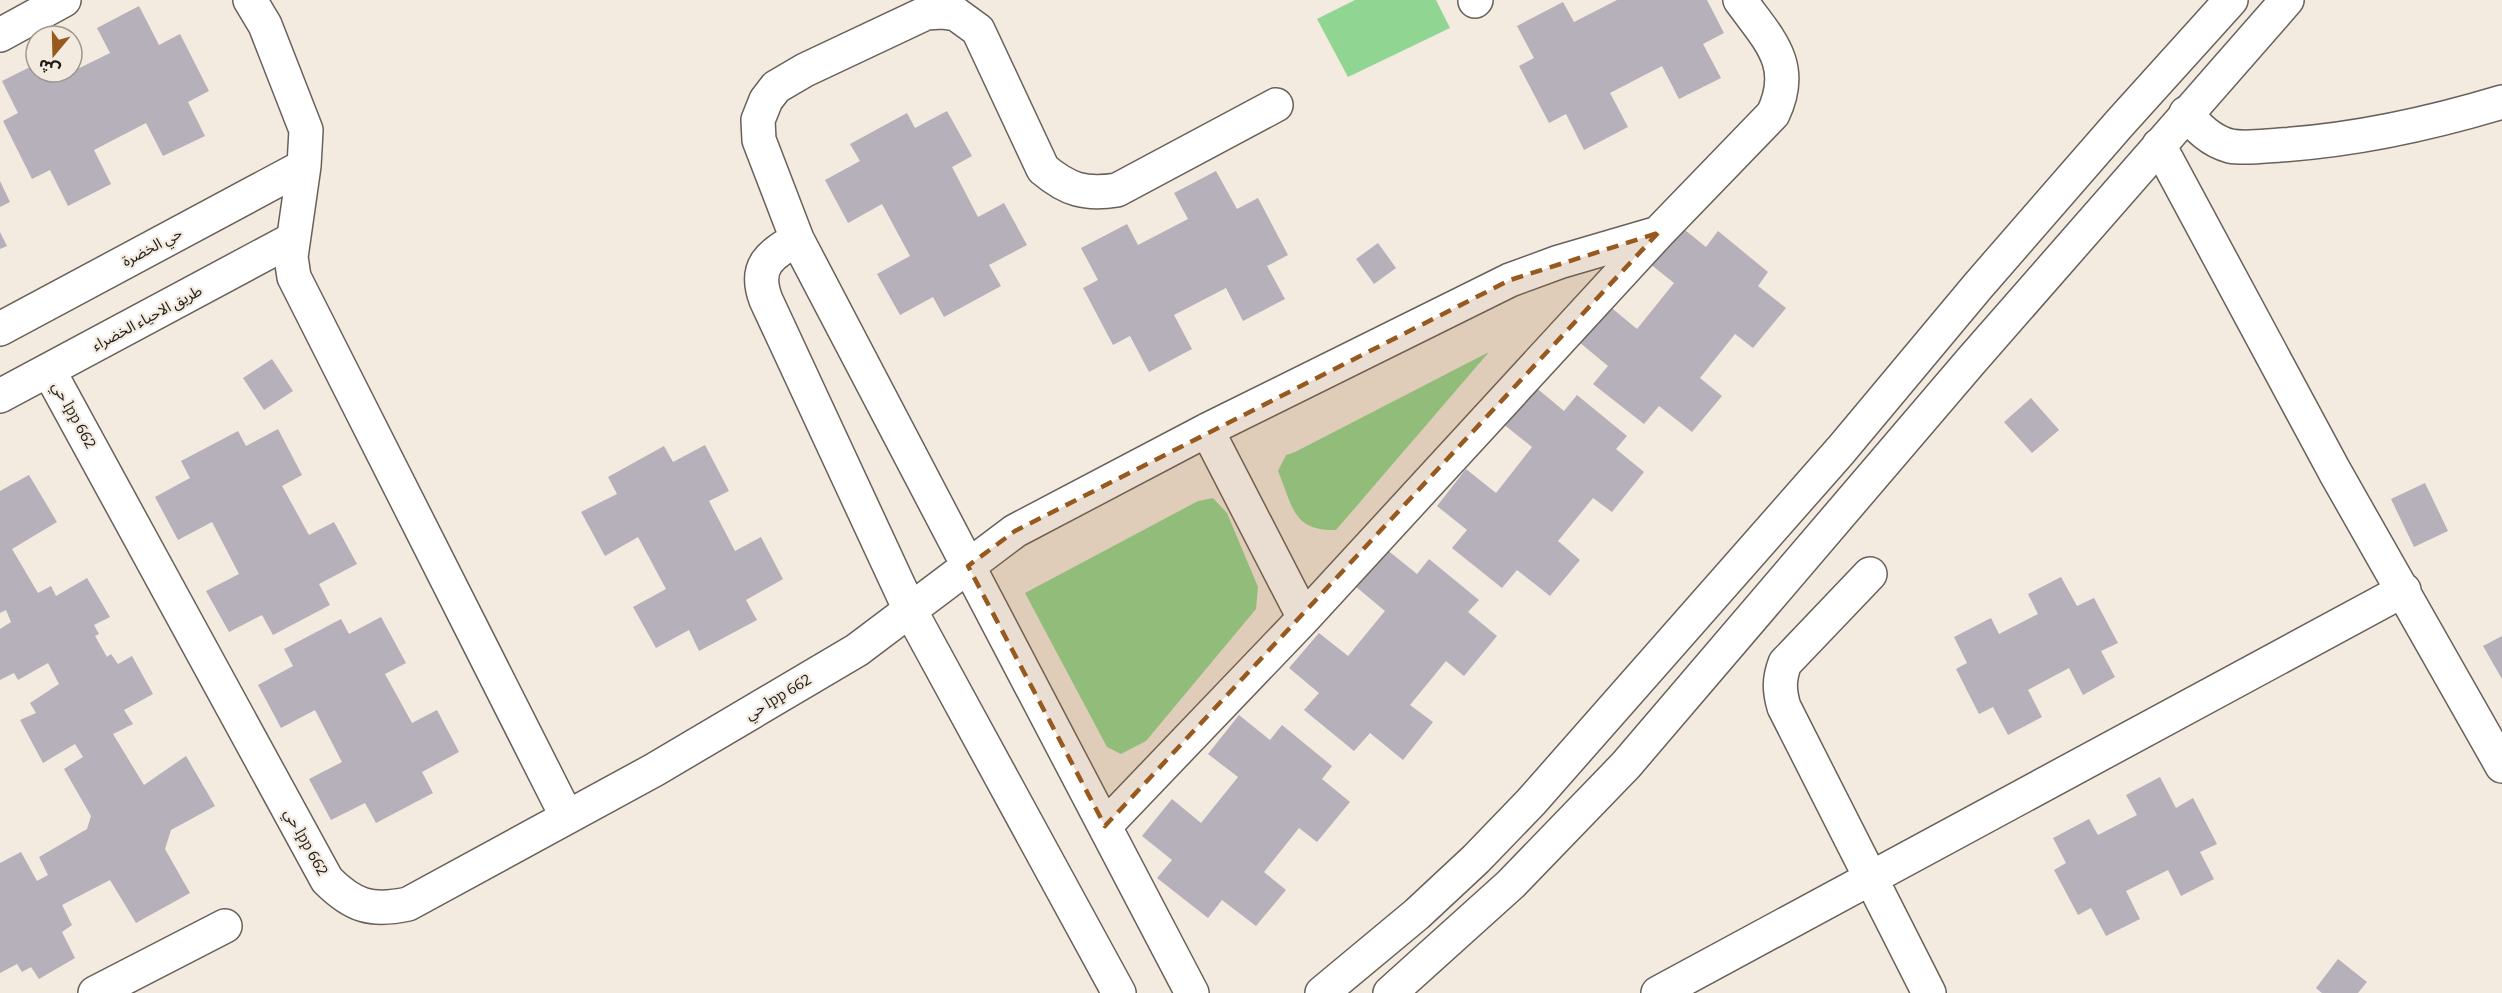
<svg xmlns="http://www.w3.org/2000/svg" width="2502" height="993" font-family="Bitter,'Noto Sans Arabic',serif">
	<rect width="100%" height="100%" fill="#f3eae0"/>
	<!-- green -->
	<path fill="#91d592" d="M1355 0H1436L1450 28 1348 77 1317 19Z
		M1489 352 1336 530C1292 531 1293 506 1278 471L1286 455 1295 452Z
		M1213 498 1227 513 1258 587 1256 609 1146 741 1121 754 1107 747 1025 593 1198 501Z"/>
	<!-- building -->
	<path fill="#b6b0bb" d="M1617 0H1707L1724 33 1703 44 1721 78 1679 99 1662 66 1610 93 1628 127 1584 150 1566 114 1549 123 1519 66 1534 58 1517 26 1563 2 1574 22Z
		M139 6 159 45 180 34 209 91 188 102 205 136 163 156 146 123 94 150 111 184 68 206 50 170 32 179 3 121 18 113 2 81 36 64V72H56L59 78 110 53 97 28Z
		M947 111 972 156 952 167 978 217 1004 203 1027 245 989 265 1001 286 944 317 933 297 900 315 877 274 910 256 882 204 848 223 825 180 860 161 850 144 907 113 915 128Z
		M1216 171 1237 209 1258 198 1288 255 1267 266 1285 299 1243 321 1226 288 1174 315 1192 349 1149 372 1130 336 1113 345 1083 288 1098 280 1081 248 1127 224 1138 245 1188 219 1174 193Z
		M0 181 10 202 0 207Z
		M1675 222 1706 247 1718 231 1768 272 1758 286 1786 308 1753 348 1735 334 1700 378 1722 396 1692 432 1659 406 1644 424 1593 384 1608 366 1579 342 1608 305 1637 329 1674 283 1644 259Z
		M0 232 7 246 0 249Z
		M1378 243 1396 268 1374 284 1356 259Z
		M272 359 293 391 264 410 243 378Z
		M1533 385 1564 411 1577 395 1627 436 1616 449 1644 472 1612 512 1593 498 1558 541 1580 560 1550 596 1517 570 1502 588 1452 548 1467 530 1437 506 1466 469 1496 493 1532 447 1502 423Z
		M2031 398 2059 430 2032 453 2004 422Z
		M278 429 302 475 282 486 309 535 334 522 357 564 319 584 330 605 273 635 262 615 229 632 206 591 239 574 212 522 178 540 155 497 190 478 181 461 238 431 246 446Z
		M705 445 729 491 709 501 735 551 761 537 783 579 746 600 757 620 699 651 689 630 656 648 633 607 666 589 638 537 605 556 581 512 617 494 608 477 664 446 673 462Z
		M29 475 57 522 12 549 38 593 51 586 56 596 87 578 110 617 94 625 99 634 95 636 107 657 111 654 118 664 132 656 153 694 124 710 133 724 113 734 144 785 186 756 215 806 171 830 165 849 190 893 136 923 110 880 62 905 72 925 62 932 75 958 39 979 31 967 22 972 17 964 0 973V863L21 852 37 881 48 875 39 857 87 829 91 816 64 769 83 757 75 744 43 763 20 720 36 713 30 703 59 684 48 663 18 680 14 673 0 680V629L11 622 6 610 0 613V491Z
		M2425 483 2448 531 2414 547 2391 499Z
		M1386 549 1417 574 1429 559 1479 600 1468 612 1497 636 1464 676 1446 661 1410 705 1433 722 1403 760 1370 733 1354 751 1304 710 1319 693 1289 668 1319 633 1348 656 1385 611 1355 586Z
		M2061 577 2077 606 2094 598 2118 643 2101 651 2115 677 2083 695 2069 668 2028 690 2042 717 2008 735 1993 707 1979 714 1956 669 1967 663 1954 637 1991 618 1999 634 2038 614 2028 594Z
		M381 617 406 663 385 674 412 723 437 710 459 752 422 772 433 793 376 823 365 803 331 820 309 779 342 762 315 710 281 728 258 685 293 666 284 649 341 619 349 634Z
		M2502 636V679L2483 646Z
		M1239 715 1270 740 1282 725 1332 766 1322 779 1350 802 1317 842 1299 828 1264 872 1286 890 1256 926 1222 900 1208 918 1157 878 1172 860 1142 836 1172 799 1201 823 1238 777 1208 754Z
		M2160 777 2176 808 2193 798 2217 844 2200 852 2214 879 2181 896 2168 870 2126 891 2140 919 2106 936 2091 908 2078 915 2054 870 2066 863 2053 838 2089 819 2098 835 2137 815 2126 795Z
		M2338 959 2367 982 2358 993H2322L2316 988Z"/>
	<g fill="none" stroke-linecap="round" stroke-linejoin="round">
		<defs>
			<path id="minor" d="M250 0 265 25 306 130 304 166 291 257 294 277 567 817
				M1475 1 1476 0
				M0 35 64 0
				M2186 113C2198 128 2211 141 2230 146 2245 149 2264 146 2280 145 2357 140 2429 124 2502 102
				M2159 145 2335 472 2502 766
				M797 239C770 255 753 266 766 300L910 610 1119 993
				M0 329 304 166
				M49 371 327 880C353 906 371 912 408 904L654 770 857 650 1015 531 1207 430 1510 280 1559 262 1658 233
				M0 396 293 239
				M1207 430 1304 618
				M1870 574 1785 663C1779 679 1779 690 1784 707L1929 993
				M1105 826 1304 618 1658 233 1773 114C1797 64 1768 39 1740 0
				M95 993 225 926
				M1192 993 797 239 759 140 758 120 766 100 776 87 805 70 926 13 942 12 956 14 978 30 1043 169C1068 190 1085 195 1117 190L1276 105
				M1658 993 2404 590"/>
			<path id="major" d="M1322 993 1417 914 1476 859 1531 802 1841 450 1978 286 2119 124 2231 0
				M1390 993 1511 884 1626 765 1971 361 2287 0"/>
		</defs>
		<!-- minor casing -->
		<use href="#minor" stroke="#696159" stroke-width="36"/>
		<!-- major casing -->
		<use href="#major" stroke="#696159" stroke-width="36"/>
		<!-- minor -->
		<use href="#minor" stroke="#fff" stroke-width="33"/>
		<!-- major -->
		<use href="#major" stroke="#fff" stroke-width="33"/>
	</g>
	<!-- marked area -->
	<path fill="#97591e" fill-opacity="0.2" stroke="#97591e" stroke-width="4.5" stroke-dasharray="12 8" stroke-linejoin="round" d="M1658 233 1105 826 968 566 1015 531 1510 280Z"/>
	<g text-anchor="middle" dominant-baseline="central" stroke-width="4.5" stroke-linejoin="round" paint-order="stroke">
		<!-- street labels -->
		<g font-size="15" fill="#1c1915" stroke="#f3eae0">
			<text transform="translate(152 247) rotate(-28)">حي الخضرة</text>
			<text transform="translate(147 318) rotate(-28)">طريق الاحياء الخضراء</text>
			<text transform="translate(74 415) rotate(61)">حي lpp 662</text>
			<text transform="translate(778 697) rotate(-31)">حي lpp 662</text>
			<text transform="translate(306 842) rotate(61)">حي lpp 662</text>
		</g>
	</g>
	<!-- north arrow -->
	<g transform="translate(54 54) rotate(199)"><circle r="28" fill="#f3eae0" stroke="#9d968f" stroke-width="1.5"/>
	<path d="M0-4.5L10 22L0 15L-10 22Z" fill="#97591e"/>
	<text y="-9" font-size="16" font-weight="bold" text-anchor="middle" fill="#1c1915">ش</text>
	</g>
</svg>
